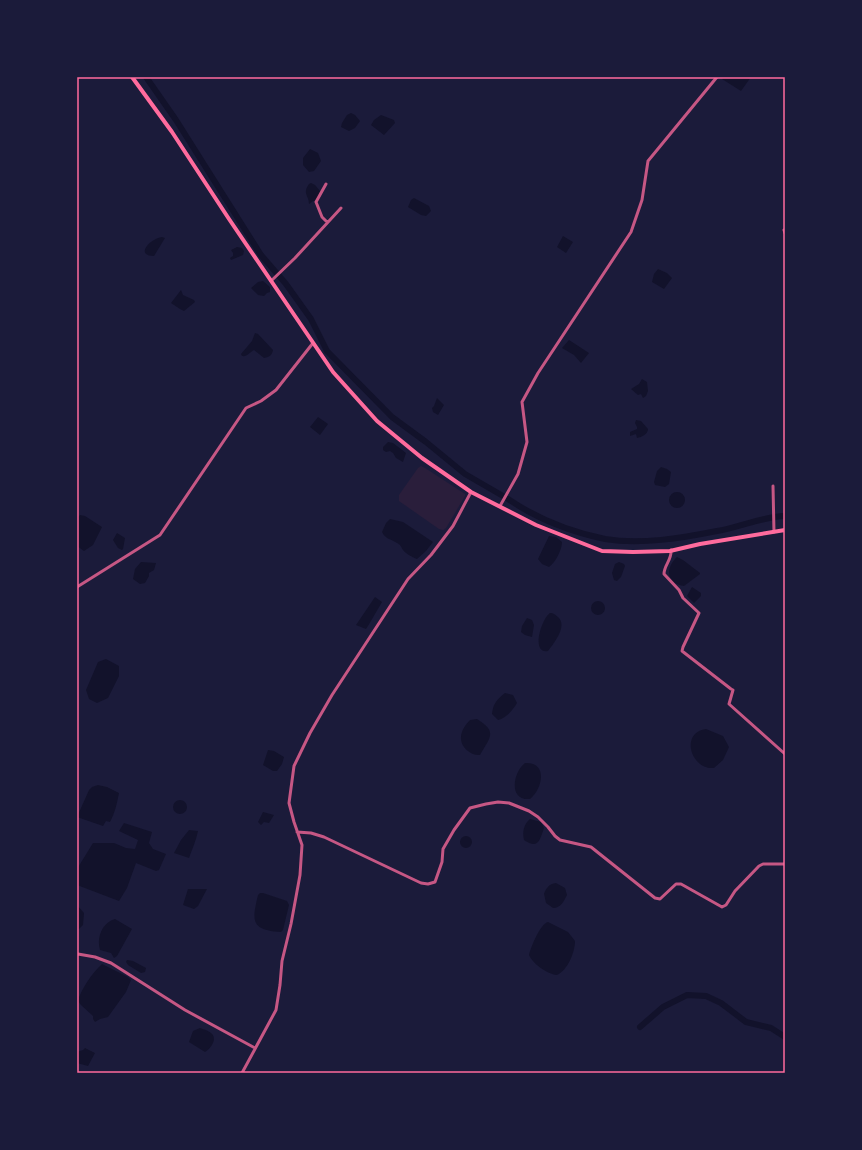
<svg xmlns="http://www.w3.org/2000/svg" width="862" height="1150" font-family="'Libre Baskerville',serif">
	<rect width="100%" height="100%" fill="#1b1b3a"/>
	<!-- green -->
	<path fill="#2a1e3b" d="M421 466 425 468 465 494V496L446 528 443 530 439 529 399 501V495L418 468Z"/>
	<!-- water -->
	<path fill="#12122b" d="M724 77H751L741 91 722 79Z
		M351 113 355 115 360 121 355 128 349 131 341 127 342 123 347 115Z
		M381 115 394 120 395 123 384 135 371 125 374 120Z
		M310 149 318 153 321 161 314 171 309 172 303 165V158Z
		M311 183 315 185 320 191 317 200 313 201 309 204C309 195 302 194 309 184Z
		M414 198 429 206 431 211 426 216 421 215 408 207 411 200Z
		M563 236 573 242 566 253 557 247Z
		M162 237 165 238 154 256C135 256 149 239 162 237Z
		M237 247 242 248 244 251 243 255 231 260 230 258 233 256V253L231 250Z
		M658 269 667 273 672 278 664 289 652 282 654 274Z
		M263 281 270 287V292L267 293 264 296 258 295 251 288 258 282Z
		M181 290 183 295 194 300 195 302 184 311 180 309 171 303Z
		M255 333 258 334 273 350C272 355 270 357 264 358L254 350C250 352 247 357 242 356L241 354 252 341Z
		M569 340 589 353 581 363 574 355 562 348Z
		M642 379 647 382 648 391 646 396 643 398 641 394 638 395 631 389 639 384Z
		M437 398 444 405 438 415 433 412 432 408 434 406Z
		M318 417 328 424 320 435 310 427Z
		M636 420 641 421 648 429C648 434 642 437 637 438L636 434 630 436V432L637 429V427L635 423Z
		M388 442 393 443 406 453 403 462 396 458 393 453 390 451 386 452 383 450V447Z
		M661 467 667 469 671 472 669 484 665 487 655 485 654 482 657 471Z
		M669 500a8 8 0 1 1 16 0a8 8 0 1 1-16 0Z
		M80 515 85 516 102 527 93 545 84 551 77 546V518Z
		M390 519 403 522 433 542 426 551 417 559C412 557 406 554 403 550 401 547 401 545 397 543 391 539 385 539 382 532L386 523Z
		M117 533 125 538 123 549 122 550 118 548 113 540Z
		M549 536 556 537 562 542C562 550 555 563 549 567L542 564 538 559Z
		M677 557 683 560 700 573V574L684 586C666 584 665 568 677 557Z
		M141 562 156 563 154 570 149 573V576L145 583 140 584 133 579 135 569Z
		M619 562 624 564 625 566 621 577 617 581 614 580 612 573 615 564Z
		M692 587 701 593V596L694 603 687 596Z
		M375 597 382 602 368 626 366 629 356 625Z
		M591 608a7 7 0 1 1 14 0a7 7 0 1 1-14 0Z
		M550 613C554 613 555 615 558 617 568 626 554 643 548 651 530 654 542 618 550 613Z
		M527 618 532 620 534 625 532 637 525 635 521 632 522 626Z
		M106 659 119 666V676L108 698 97 703 89 699 86 690 98 662Z
		M505 693 513 695 517 703C513 710 506 718 498 720L492 714C493 704 497 699 505 693Z
		M477 719C498 732 490 737 480 755 471 756 460 747 461 737 461 731 466 724 470 720Z
		M706 729 723 736 729 747 723 760 714 768C690 770 680 732 706 729Z
		M268 750 274 751 284 757 282 764 277 771H273L263 765Z
		M525 763C549 762 542 790 530 799 508 801 513 772 525 763Z
		M98 785 107 787 119 793C117 803 115 813 110 822L106 821 103 826 77 817 89 790 92 787Z
		M173 807a7 7 0 1 1 14 0a7 7 0 1 1-14 0Z
		M263 812 274 815 269 823 264 822 261 825 258 822Z
		M530 819 541 822 544 828C540 840 538 850 524 840 522 832 524 824 530 819Z
		M124 823 152 832 149 843 153 849 166 854 159 870 156 871 136 863 127 888 119 901 77 885V869L93 843H114L126 848 135 849 138 840 119 831Z
		M189 830 198 831C196 841 192 849 189 858L174 853 181 840Z
		M460 842a6 6 0 1 1 12 0a6 6 0 1 1-12 0Z
		M556 883 565 888 567 895C564 901 561 908 553 908L546 903 544 894C546 888 549 884 556 883Z
		M188 889H207L198 906 194 909 183 905Z
		M260 893H263L287 901 289 905 283 930 281 932C250 930 252 920 258 895Z
		M77 905 84 913 83 925 79 929H77Z
		M115 919 132 929 117 956 114 958 111 953 100 950C96 937 103 922 115 919Z
		M548 922 568 932 575 941C575 952 568 970 557 975 547 974 533 964 529 955 531 947 540 924 548 922Z
		M127 960 133 961 146 968 145 972 141 973 128 965 126 962Z
		M102 964 128 977 131 980 126 992 108 1017 100 1019 95 1022 93 1019V1016L81 1005 78 1001C81 989 93 972 102 964Z
		M200 1028C209 1031 218 1034 212 1045 210 1048 208 1050 205 1052L189 1042 193 1031Z
		M85 1048 95 1053 88 1066 77 1063V1052L83 1050Z"/>
	<g fill="none" stroke-linecap="round" stroke-linejoin="round">
		<!-- canal -->
		<path stroke="#12122b" stroke-width="6" d="M146 77 176 120 261 255 286 284 311 319 327 351 392 417 426 442 465 474 503 496
			M508 499C536 518 571 532 605 539 641 545 682 538 717 531 740 527 761 517 785 516
			M640 1027 663 1007 687 995 706 996 721 1003 746 1022 771 1028 785 1037"/>
		<!-- minor -->
		<path stroke="#c65784" stroke-width="3" d="M326 184 316 202 322 217 327 222
			M784 230 785 233
			M271 281 295 258 341 208
			M773 486 774 532
			M500 506 518 474 527 442 522 402 538 373 631 232 642 200 648 161 717 77
			M671 550C672 560 664 565 664 574L679 590 683 598 699 613 683 647 682 651 731 689 733 690 729 704 785 754
			M77 587 160 535 246 408 261 401 276 390 313 343
			M297 832 311 833 324 837 421 883 428 884 435 882 442 862 443 849 454 830 470 808 486 804 498 802 509 803 529 811 538 817 548 827 555 836 560 840 591 847 655 898 660 899 676 884H681L722 907 726 905 735 891 759 866 763 864H785
			M77 955 78 954 95 957 111 963 185 1010 255 1048
			M242 1073 276 1010 280 985 282 961 291 924 300 875 302 845 294 822 289 803 294 766 310 733 332 695 408 579 431 555 453 526 471 492"/>
		<!-- secondary -->
		<path stroke="#ff6b9d" stroke-width="4" d="M132 77 172 132 229 219 333 372 377 421 422 458 471 492 536 525 602 551 633 552 670 551 700 544 785 530"/>
	</g>
	<!-- border -->
	<rect width="862" height="1150" fill="none" stroke="#1b1b3a" stroke-width="156"/>
	<rect x="78" y="78" width="706" height="994" fill="none" stroke="#ff6b9d" stroke-width="1.5"/>
</svg>
